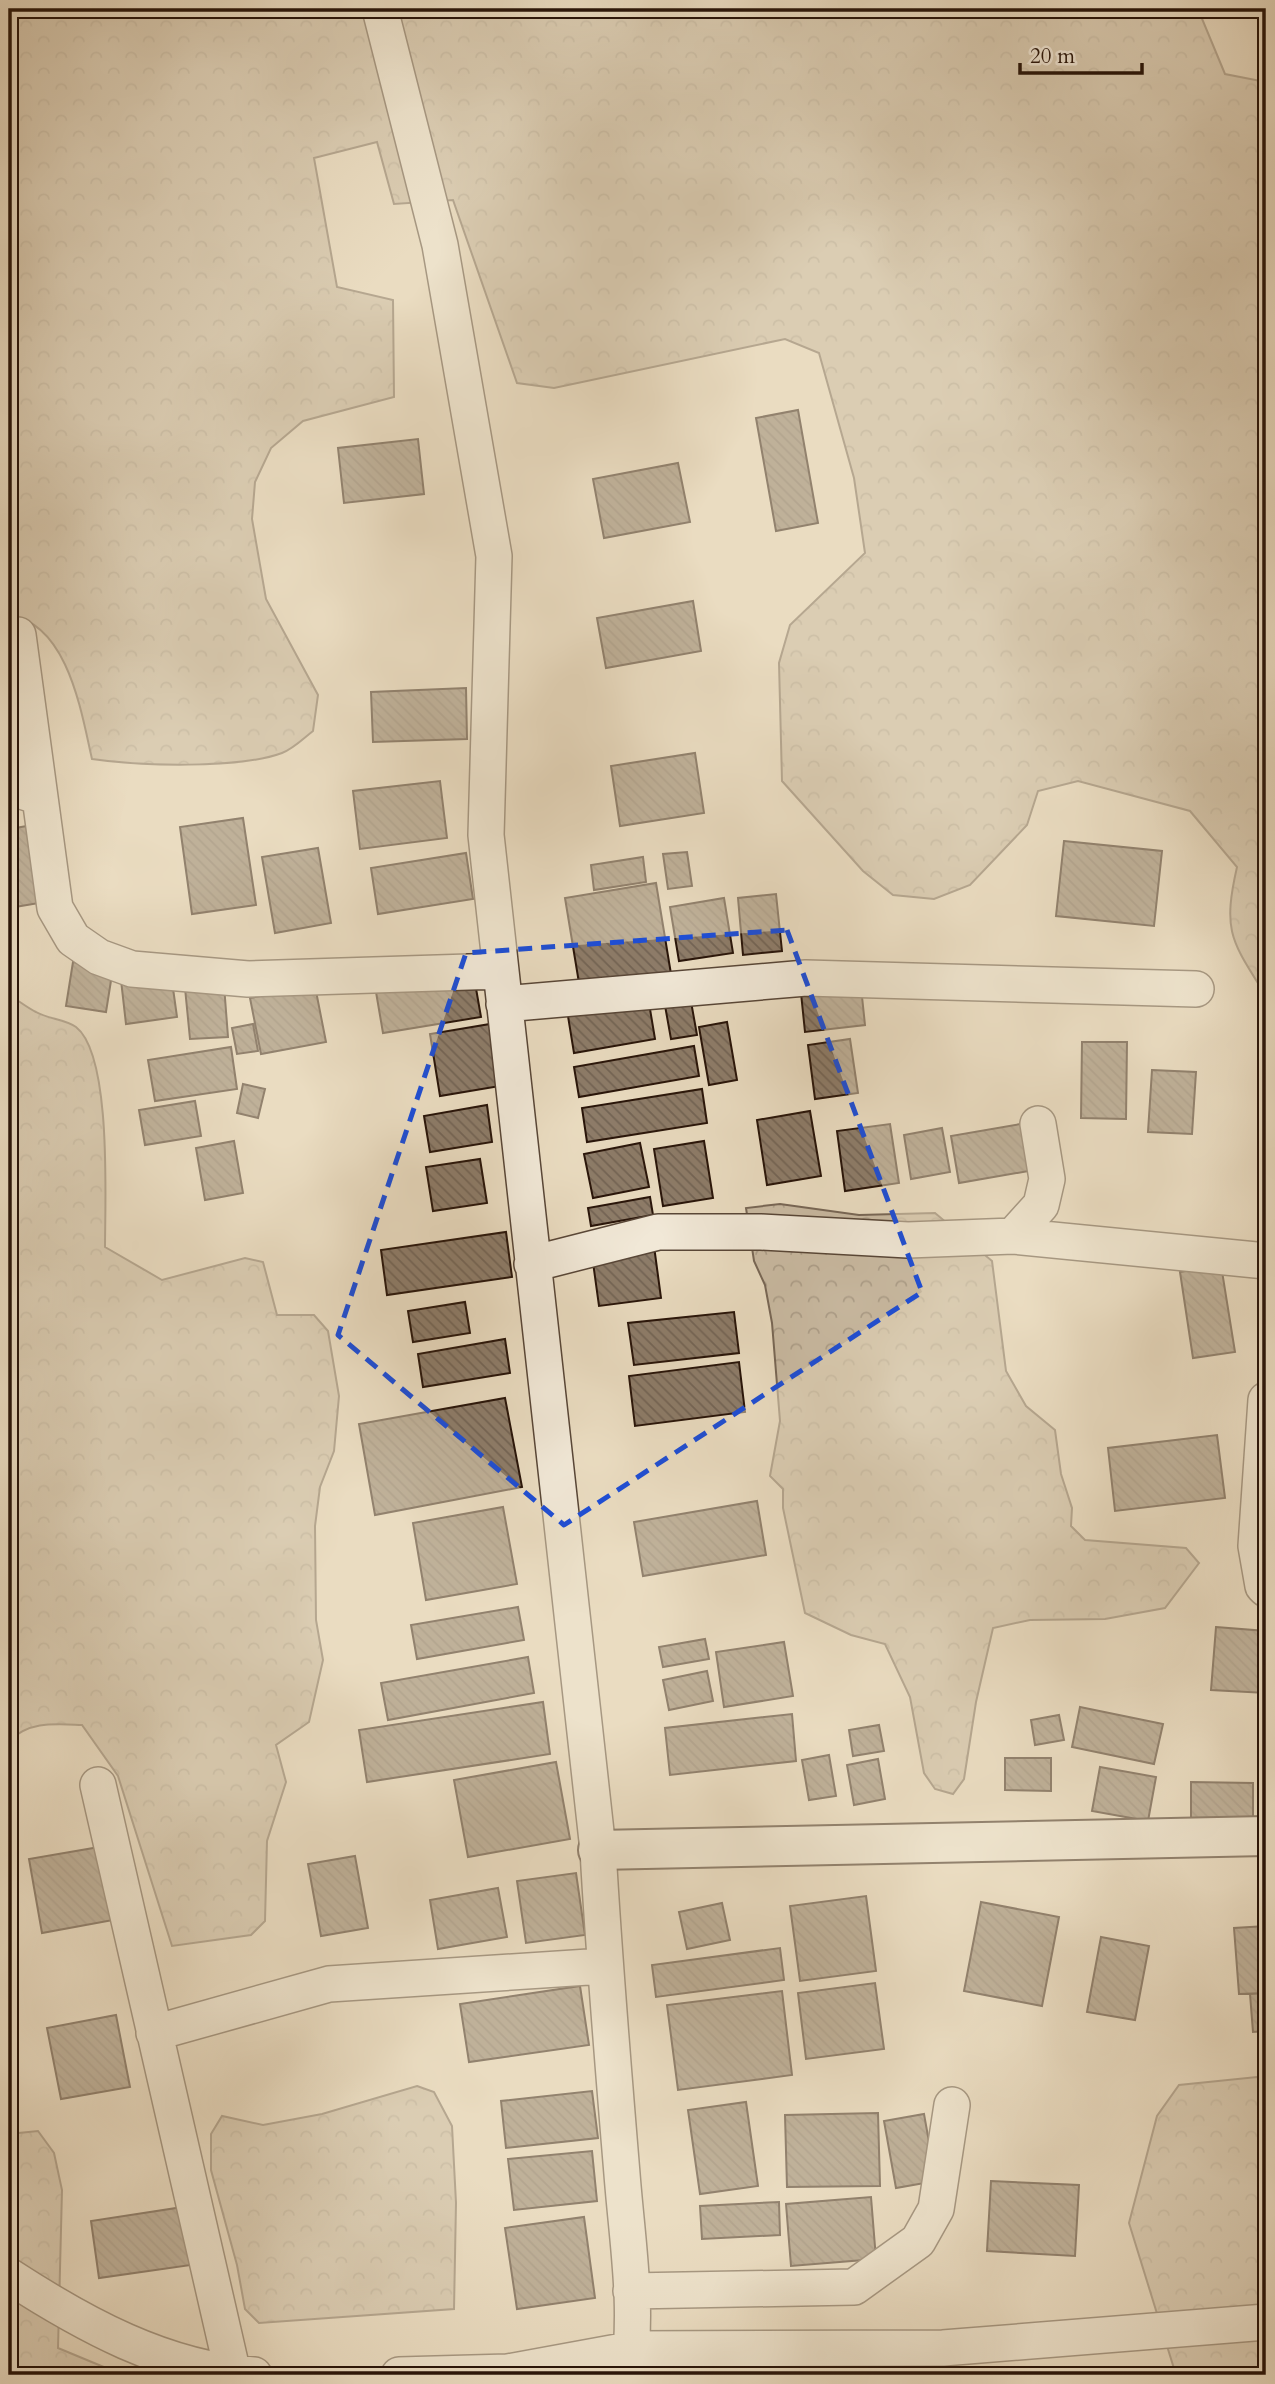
<svg xmlns="http://www.w3.org/2000/svg" width="1275" height="2384" font-family="Cardo,serif">
	<defs>
		<pattern id="forest-crowns" width="20" height="18" patternUnits="userSpaceOnUse" patternTransform="scale(1.75)"><rect width="20" height="18" fill="#c9baa2"/><path d="M2 6a3 3 0 1 1 6 0M12 15a3 3 0 1 1 6 0" fill="none" stroke="#ad9f8a"/></pattern>
		<pattern id="building-back-hatch" width="6" height="6" patternUnits="userSpaceOnUse" patternTransform="scale(1.75)"><rect width="6" height="6" fill="#8d7c69"/><path d="M-1 5l2 2M0 0l6 6M5-1l2 2" fill="none" stroke="#736455"/></pattern>
	</defs>
	<rect width="100%" height="100%" fill="#eadcc1"/>
	<filter id="stains"><feTurbulence type="fractalNoise" baseFrequency=".00286" numOctaves="4"/><feColorMatrix values="0 0 0 0 .2 0 0 0 0 .09 0 0 0 0 .02 0 0 0 .5 -.17"/></filter>
	<radialGradient id="worn" r=".72"><stop offset=".6" stop-color="#630" stop-opacity="0"/><stop offset="1" stop-color="#630" stop-opacity=".3"/></radialGradient>
	<!-- forest -->
	<path fill="url(#forest-crowns)" stroke="#786756" stroke-width="2" d="M9 9H1198L1225 74 1266 82V996C1232 941 1222 933 1237 867L1190 811 1078 781 1038 791 1027 825 970 885 934 899 893 895 863 871 782 781 779 663 790 625 865 553 854 478 819 353 785 339 554 388 517 383 453 200 394 204 377 142 314 158 337 287 393 300 394 397 303 421 271 448 255 482 252 519 266 599 318 695 313 731C304 738 293 749 282 753 239 769 139 766 92 759 81 711 68 624 9 615Z
		M9 995C18 1000 26 1007 36 1012 48 1019 65 1019 76 1027 112 1055 105 1201 105 1247L162 1280 245 1258 263 1262 277 1315H314L328 1331 339 1396 334 1451 320 1487 315 1526 316 1620 323 1660 309 1722 276 1745 286 1782 267 1841 265 1921 251 1935 172 1946 118 1776 82 1725C54 1724 30 1721 9 1741Z
		M780 1204 859 1215 935 1213 992 1261 1006 1371 1026 1406 1055 1430 1061 1474 1072 1508 1071 1526 1085 1540 1186 1548 1199 1563 1165 1608 1105 1619 1030 1620 993 1628 976 1702 964 1779 953 1794 935 1789 924 1773 910 1697 885 1644 851 1635 805 1613 783 1508V1489L770 1476 780 1421 772 1323 765 1285 754 1261 746 1208Z
		M1257 2077 1266 2083V2375H1176L1129 2223 1157 2116 1179 2085Z
		M417 2086 434 2092 452 2126 456 2203 454 2309 259 2323 245 2309 237 2265 211 2170V2134L222 2116 263 2125 322 2114Z
		M38 2131 54 2153 62 2190 58 2348 123 2375H9V2134Z"/>
	<!-- building -->
	<path fill="url(#building-back-hatch)" stroke="#281409" stroke-width="2" d="M798 410 818 523 776 531 756 418Z
		M418 439 424 494 344 503 338 448Z
		M678 463 690 522 604 538 593 479Z
		M693 601 701 651 606 668 597 618Z
		M9 658 26 740 9 743Z
		M466 688 467 739 373 742 371 692Z
		M695 753 704 813 620 826 611 766Z
		M440 781 447 838 360 849 353 791Z
		M243 818 256 905 192 914 180 827Z
		M33 825 45 902 9 908V829Z
		M1064 841 1162 851 1154 926 1056 916Z
		M318 848 331 923 275 933 262 857Z
		M687 852 692 886 668 889 663 854Z
		M466 853 473 899 378 914 371 868Z
		M643 857 646 882 594 890 591 865Z
		M656 883 671 974 580 989 565 898Z
		M776 894 782 951 743 955 738 898Z
		M724 898 733 953 679 961 670 907Z
		M73 962 113 968 106 1012 66 1006Z
		M171 974 177 1017 126 1024 121 980Z
		M474 977 481 1017 383 1033 376 992Z
		M224 985 228 1037 190 1039 185 988Z
		M315 986 326 1042 261 1054 250 998Z
		M861 987 865 1025 805 1032 801 993Z
		M690 996 697 1035 671 1039 664 1000Z
		M648 997 655 1039 574 1053 567 1010Z
		M727 1022 737 1080 709 1085 699 1027Z
		M496 1023 506 1085 440 1096 430 1034Z
		M253 1024 258 1051 237 1054 232 1028Z
		M850 1039 858 1093 815 1099 808 1045Z
		M1082 1042H1127L1126 1119 1081 1118Z
		M694 1046 699 1076 579 1097 574 1067Z
		M231 1047 237 1089 155 1101 148 1060Z
		M1152 1070 1196 1072 1192 1134 1148 1132Z
		M243 1084 265 1089 258 1118 237 1113Z
		M702 1089 707 1123 587 1142 582 1108Z
		M195 1101 201 1136 145 1145 139 1110Z
		M487 1105 492 1142 430 1152 424 1116Z
		M810 1111 821 1176 767 1185 757 1120Z
		M1032 1122 1040 1169 959 1183 951 1136Z
		M890 1124 899 1183 845 1191 837 1131Z
		M942 1128 950 1172 911 1179 904 1135Z
		M234 1141 243 1193 205 1200 196 1148Z
		M704 1141 713 1198 663 1206 654 1149Z
		M640 1143 649 1187 593 1198 584 1154Z
		M480 1159 487 1203 433 1211 426 1167Z
		M650 1197 653 1215 591 1226 588 1208Z
		M506 1232 512 1277 387 1295 381 1250Z
		M654 1246 661 1298 599 1306 592 1255Z
		M1221 1265 1235 1352 1193 1358 1180 1272Z
		M465 1302 470 1333 413 1342 408 1311Z
		M734 1312 739 1353 634 1365 628 1323Z
		M505 1339 510 1373 423 1387 418 1354Z
		M739 1362 745 1412 635 1426 629 1376Z
		M505 1398 522 1487 375 1515 359 1424Z
		M1217 1435 1225 1498 1115 1511 1108 1448Z
		M757 1501 766 1555 643 1576 634 1522Z
		M503 1507 517 1584 426 1600 413 1523Z
		M518 1607 524 1640 417 1659 411 1625Z
		M1216 1627 1266 1631V1693L1211 1690Z
		M705 1639 709 1659 663 1667 659 1647Z
		M784 1642 793 1696 724 1707 716 1652Z
		M528 1657 534 1693 388 1720 381 1683Z
		M707 1671 713 1701 669 1710 663 1680Z
		M543 1702 550 1754 367 1782 359 1730Z
		M1080 1707 1163 1724 1154 1764 1072 1747Z
		M792 1714 796 1761 670 1775 665 1728Z
		M1059 1715 1064 1740 1035 1745 1031 1720Z
		M879 1725 884 1751 853 1756 849 1730Z
		M829 1755 836 1796 809 1800 802 1760Z
		M1005 1758H1051V1791L1005 1790Z
		M878 1759 885 1799 854 1805 847 1765Z
		M556 1762 570 1839 468 1857 454 1780Z
		M1100 1767 1156 1777 1148 1821 1092 1811Z
		M1191 1782 1253 1783V1826L1191 1824Z
		M111 1845 124 1918 42 1933 29 1859Z
		M355 1856 368 1928 321 1936 308 1864Z
		M576 1873 585 1935 526 1943 517 1881Z
		M498 1888 507 1937 438 1949 430 1900Z
		M866 1896 876 1971 800 1981 790 1906Z
		M981 1902 1059 1917 1042 2006 964 1991Z
		M722 1903 730 1940 687 1949 679 1912Z
		M1266 1926V1993L1239 1994 1234 1928Z
		M1101 1937 1149 1946 1135 2020 1087 2012Z
		M780 1948 784 1980 656 1997 652 1965Z
		M875 1983 884 2049 806 2059 798 1993Z
		M580 1986 589 2045 469 2062 460 2004Z
		M782 1991 792 2075 678 2090 667 2005Z
		M1266 1993V2031L1253 2032 1250 1994Z
		M116 2015 130 2087 61 2099 47 2028Z
		M9 2070 16 2099 9 2101Z
		M592 2091 598 2138 506 2148 501 2101Z
		M746 2102 758 2186 700 2194 688 2110Z
		M878 2113 880 2186 787 2187 785 2115Z
		M924 2114 936 2181 896 2188 884 2121Z
		M592 2151 597 2201 514 2210 508 2159Z
		M991 2181 1079 2185 1075 2256 987 2251Z
		M871 2197 876 2259 791 2266 786 2204Z
		M779 2202 780 2235 702 2239 700 2206Z
		M183 2207 191 2265 99 2278 91 2221Z
		M584 2217 595 2298 517 2309 505 2228Z"/>
	<g fill="none" stroke-linecap="round" stroke-linejoin="round">
		<defs>
			<path id="street" d="M380 9 440 245 494 556 486 835 598 1850C604 1958 613 2066 622 2174 627 2240 639 2310 628 2375
				M18 635 55 908 73 939 99 957 132 969 248 979 501 971
				M9 787 40 797
				M504 1004 806 978 1196 989
				M1013 1236 1041 1205 1047 1179 1038 1124
				M532 1264 658 1232H761L908 1240 1013 1236 1266 1261
				M1266 1400 1256 1546 1263 1586 1266 1589
				M98 1785 233 2374
				M154 2033 329 1984 604 1966
				M9 2276C83 2324 164 2369 254 2375
				M631 2291 854 2287 918 2241 936 2209 952 2105
				M399 2375 508 2372 634 2349 943 2348 1266 2322"/>
			<path id="secondary" d="M598 1850 1266 1836"/>
		</defs>
		<!-- street casing -->
		<use href="#street" stroke="#584637" stroke-width="38"/>
		<!-- secondary casing -->
		<use href="#secondary" stroke="#281409" stroke-width="42"/>
		<!-- street -->
		<use href="#street" stroke="#f1e8d7" stroke-width="35"/>
		<!-- secondary -->
		<use href="#secondary" stroke="#f1e8d7" stroke-width="38"/>
	</g>
	<!-- marked area -->
	<path d="M0 0H1275V2384H0ZM787 930 922 1292 564 1525 338 1335 466 953Z" fill="#eadcc1" fill-opacity=".55" fill-rule="evenodd"/>
	<path fill="none" stroke="#1d4ed8" stroke-width="5" stroke-dasharray="14 9" stroke-linejoin="round" d="M787 930 922 1292 564 1525 338 1335 466 953Z"/>
	<!-- margin -->
	<rect width="1275" height="2384" fill="none" stroke="#eadcc1" stroke-width="35"/>
	<rect x="10" y="10" width="1254" height="2363" fill="none" stroke="#281409" stroke-width="3.5"/>
	<rect x="18" y="18" width="1240" height="2349" fill="none" stroke="#281409" stroke-width="2"/>
	<!-- scale -->
	<path d="M1020 63v10h122v-10" fill="none" stroke="#281409" stroke-width="3.5"/>
	<text x="1030" y="63" font-size="21" fill="#281409" stroke="#f1e8d7" stroke-width="5" paint-order="stroke">20 m</text>
	<rect width="100%" height="100%" filter="url(#stains)"/>
	<rect width="100%" height="100%" fill="url(#worn)"/>
</svg>
